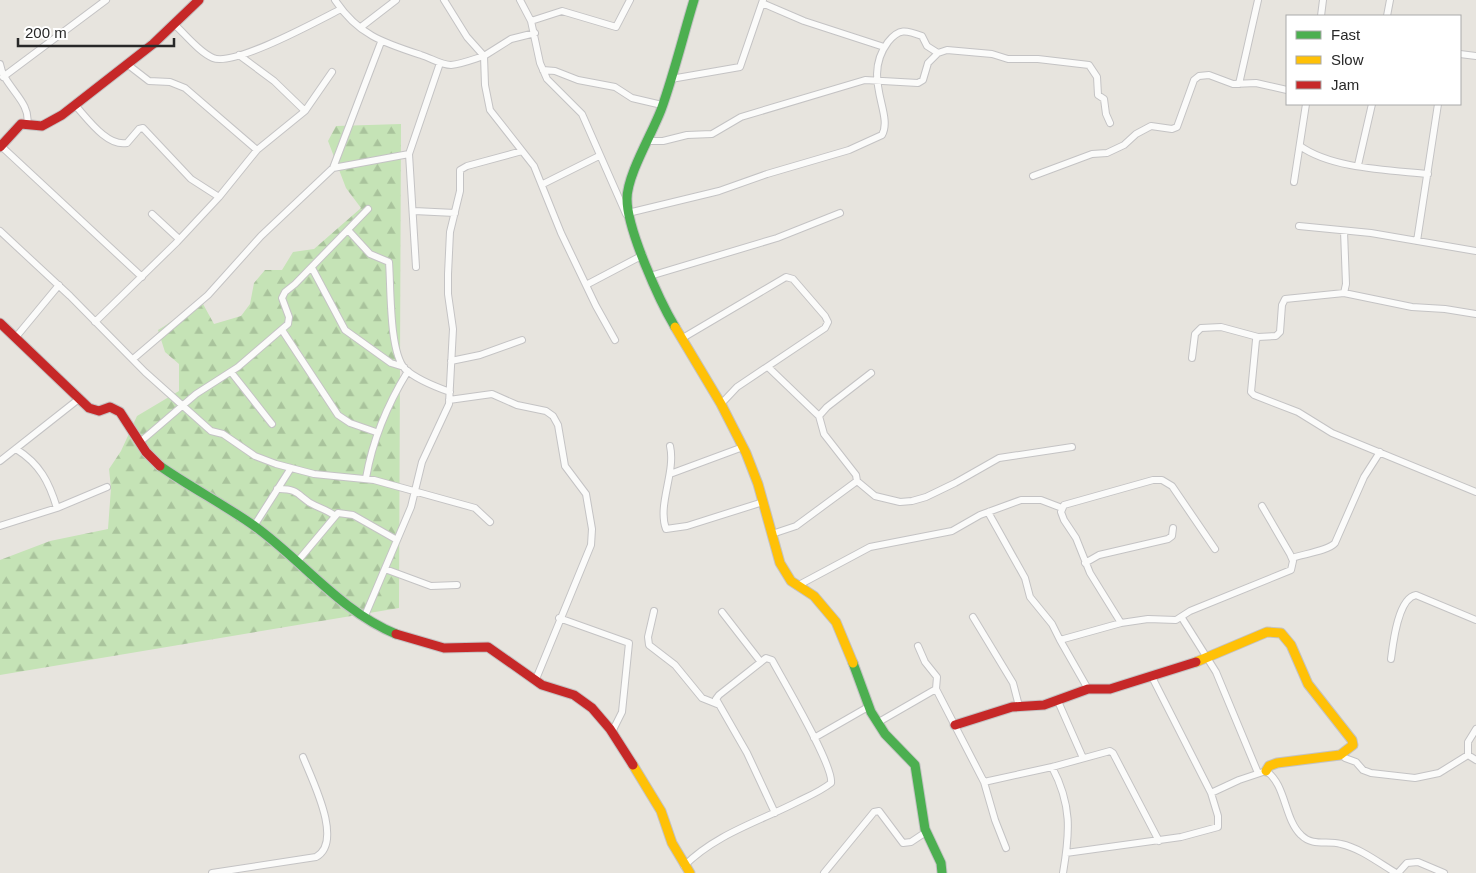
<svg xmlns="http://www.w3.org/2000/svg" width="1476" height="873" font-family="Arial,sans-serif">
	<defs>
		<pattern id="forest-firs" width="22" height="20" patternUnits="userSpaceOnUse" patternTransform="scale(1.25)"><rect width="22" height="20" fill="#c5e3b6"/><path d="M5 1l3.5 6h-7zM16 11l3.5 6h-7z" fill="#a9c39c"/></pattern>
	</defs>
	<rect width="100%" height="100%" fill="#e7e4de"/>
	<!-- forest -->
	<path fill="url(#forest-firs)" d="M401 124 399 608 0 675V560L50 541 108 529 111 488 109 469 121 451 137 416 179 391V364L165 352 158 330C174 321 186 309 203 304L214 324 241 316 250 304 254 283 265 270H282L293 252 314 249 361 208 346 188 328 141 336 126Z"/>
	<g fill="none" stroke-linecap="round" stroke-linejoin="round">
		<defs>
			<path id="street" d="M335 0C358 35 384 43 421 55 431 58 441 65 451 65 462 64 474 59 484 56L485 85 490 110 534 166 561 233 596 306 615 340
				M444 0 467 37 484 56 511 39 535 33
				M520 0 531 21 540 63 547 79 582 114 626 214
				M762 3 804 21 884 47
				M1321 16 1323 0
				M1387 16 1390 0
				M531 21 562 11 616 27 630 0
				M175 25C186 35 199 52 213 58 234 67 319 20 341 9
				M361 27 396 0
				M1460 54 1476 56
				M239 55 274 81 305 111
				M0 64C3 86 32 102 27 124
				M127 64 149 81 170 82 185 88 257 150
				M543 70 555 71 578 80 615 87 632 98 662 105
				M3 77 106 0
				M671 79 740 67 763 0
				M1239 84 1258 0
				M75 105C87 118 107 147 127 143L139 129 143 128 191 179 219 197
				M649 141H663L687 135 712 134 741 117 865 80 918 83 923 80 928 63 938 53 947 50 992 54 1008 59H1038L1089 65 1097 77 1098 95 1104 99 1106 114 1110 123
				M1 146 142 277
				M1300 146C1332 169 1390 170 1428 174
				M1358 165 1372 104
				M333 168 409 154
				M1033 176 1092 154 1107 153 1124 145 1136 134 1151 126 1172 129 1177 127 1194 80 1199 76 1209 75 1233 84 1256 83 1287 90
				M1294 182 1306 104
				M543 184 599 156
				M414 211 455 213
				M628 213 719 191 767 174 849 150 882 135C894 114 861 78 888 42 899 28 906 30 922 36L927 46 938 53
				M152 214 179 239
				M1299 226 1371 233 1476 251
				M348 230 370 254 389 262C391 287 389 352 405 369 417 380 436 387 450 392
				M0 231 70 296 145 372 211 431 223 434 255 456 276 464 314 474 374 480 475 508 490 522
				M1344 231 1346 284 1344 293 1285 299 1282 305 1280 332 1276 336 1258 337 1256 340 1251 392 1254 395 1298 412 1332 433 1476 492
				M1417 241 1438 104
				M416 267 409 154 440 63
				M312 268 345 330 391 363 404 367
				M650 276 777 238 840 213
				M586 285 643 255
				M1344 293 1412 307 1445 309 1476 314
				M95 322 177 242 219 197 257 150 305 111 332 72
				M282 330 338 415 350 423 376 432
				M16 337 59 285
				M681 339 786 277 793 279 825 316 828 322 825 328 737 387 721 404
				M1192 358 1195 334 1201 328 1221 327 1258 337
				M133 359 208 295 261 236 333 168 381 42
				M451 361 480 355 522 340
				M768 367 819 416
				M231 372 272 424
				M449 400 492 394 517 405 546 411 553 416 558 425 565 466 586 494 592 529 591 545 536 679
				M140 442 196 394 238 367 288 324 289 317 282 298 285 292 295 284 368 209
				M670 446C676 472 657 505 666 529L687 526 763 502
				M16 449C40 464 49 482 57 508
				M0 461 80 398
				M670 474 743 447
				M366 478C373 438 387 405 408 371
				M857 481 875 496 900 502 912 501 926 497 955 483 999 458 1072 447
				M277 489C302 488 298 499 316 506 323 509 328 511 334 515
				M988 512 1025 578 1030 597 1052 624 1060 640
				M0 526 57 508 107 487
				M254 526 291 468
				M772 534 796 526 857 481 856 475 824 434 819 416 827 407 871 373
				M1292 558C1303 554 1328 551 1335 543L1364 477 1380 452
				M297 562 338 513 353 515 397 540
				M1085 563 1099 555 1168 539 1172 536 1173 528
				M385 569 431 586 457 585
				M797 586 870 547 952 531 980 515 1021 500H1041L1062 508
				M654 611 648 637 649 645 675 665 702 698 717 704
				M722 612 760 661
				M973 617 1013 683 1019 706
				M364 618 411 507 422 462 449 404 453 329 448 294V274L450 232 460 191V170L467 166 522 151
				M559 618 629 643 622 712 612 732
				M1182 618 1216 672 1258 773
				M1121 623 1090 573 1076 538 1064 520 1061 512 1064 505 1153 480H1162L1172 486 1215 549
				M918 646 925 662 937 677 936 689 984 782 995 820 1006 848
				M1391 659C1393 643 1398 598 1416 595L1476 620
				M1088 689 1060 640 1121 623 1148 619 1176 620 1190 611 1291 570 1293 561 1290 554 1262 506
				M1057 699 1083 758
				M877 723 936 689
				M814 738 868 707
				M1468 755V742L1476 729
				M1345 758 1356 762 1363 770 1371 773 1415 778 1439 773 1468 755 1476 760
				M1052 767C1072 805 1070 832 1063 873
				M984 782 1052 767 1110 751 1113 753 1159 841
				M1211 793 1239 780 1266 771C1286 784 1284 819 1301 835 1313 847 1327 840 1341 844 1360 848 1379 863 1396 873
				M1066 853 1181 837 1218 827V816L1211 793 1152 677
				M684 866C716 834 758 822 797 802 809 796 821 791 831 783 834 766 783 680 772 660L766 658 719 695 716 699 747 753 775 813
				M212 873 316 857C344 842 312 780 303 757
				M824 873 874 812 879 811 903 843 911 842 926 832
				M1398 873 1407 863 1418 862 1444 873"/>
			<path id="fast" d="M675 327C659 300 627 229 627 199 627 175 652 134 661 110 674 74 683 36 694 0
				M160 466C190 487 223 504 253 525 302 560 340 611 396 634
				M853 663 871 712 885 734 915 765 925 829 941 863 942 873"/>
			<path id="slow" d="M675 327 721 404 746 453 758 484 780 563 791 581 814 596 836 622 853 663
				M1196 662 1267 632 1281 633 1291 645 1308 684 1352 740 1353 745 1340 755 1277 763 1269 766 1266 771
				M633 765 661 811 672 843 690 873"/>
			<path id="jam" d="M0 147 21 124 42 126 62 115 153 44 199 0
				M0 323 89 408 99 411 110 407 120 412 146 452 160 466
				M396 634 444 648 488 647 542 685 574 695 592 708 610 729 633 765
				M955 725 1012 707 1044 705 1088 689H1110L1196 662"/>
		</defs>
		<!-- street casing -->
		<use href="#street" stroke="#c4c3c4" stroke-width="8"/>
		<!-- fast casing -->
		<use href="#fast" stroke="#c4c3c4" stroke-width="11"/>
		<!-- slow casing -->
		<use href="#slow" stroke="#c4c3c4" stroke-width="11"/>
		<!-- jam casing -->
		<use href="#jam" stroke="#c4c3c4" stroke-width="11"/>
		<!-- street -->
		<use href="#street" stroke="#fbfbfa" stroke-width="6"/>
		<!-- fast -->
		<use href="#fast" stroke="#4caf50" stroke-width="9"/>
		<!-- slow -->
		<use href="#slow" stroke="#ffc107" stroke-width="9"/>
		<!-- jam -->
		<use href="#jam" stroke="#c62828" stroke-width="9"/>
	</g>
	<!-- legend -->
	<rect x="1286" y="15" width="175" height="90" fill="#ffffff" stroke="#a9a9a9"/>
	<rect x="1296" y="31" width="25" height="8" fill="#4caf50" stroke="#a9a9a9"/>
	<text x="1331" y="40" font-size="15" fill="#282828">Fast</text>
	<rect x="1296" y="56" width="25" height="8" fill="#ffc107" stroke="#a9a9a9"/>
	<text x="1331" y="65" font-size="15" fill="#282828">Slow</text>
	<rect x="1296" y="81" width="25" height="8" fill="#c62828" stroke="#a9a9a9"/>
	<text x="1331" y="90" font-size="15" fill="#282828">Jam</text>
	<!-- scale -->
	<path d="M18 38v8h156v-8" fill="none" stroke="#282828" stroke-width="2.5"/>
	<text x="25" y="38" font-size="15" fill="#282828" stroke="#ffffff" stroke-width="4" paint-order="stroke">200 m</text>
</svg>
